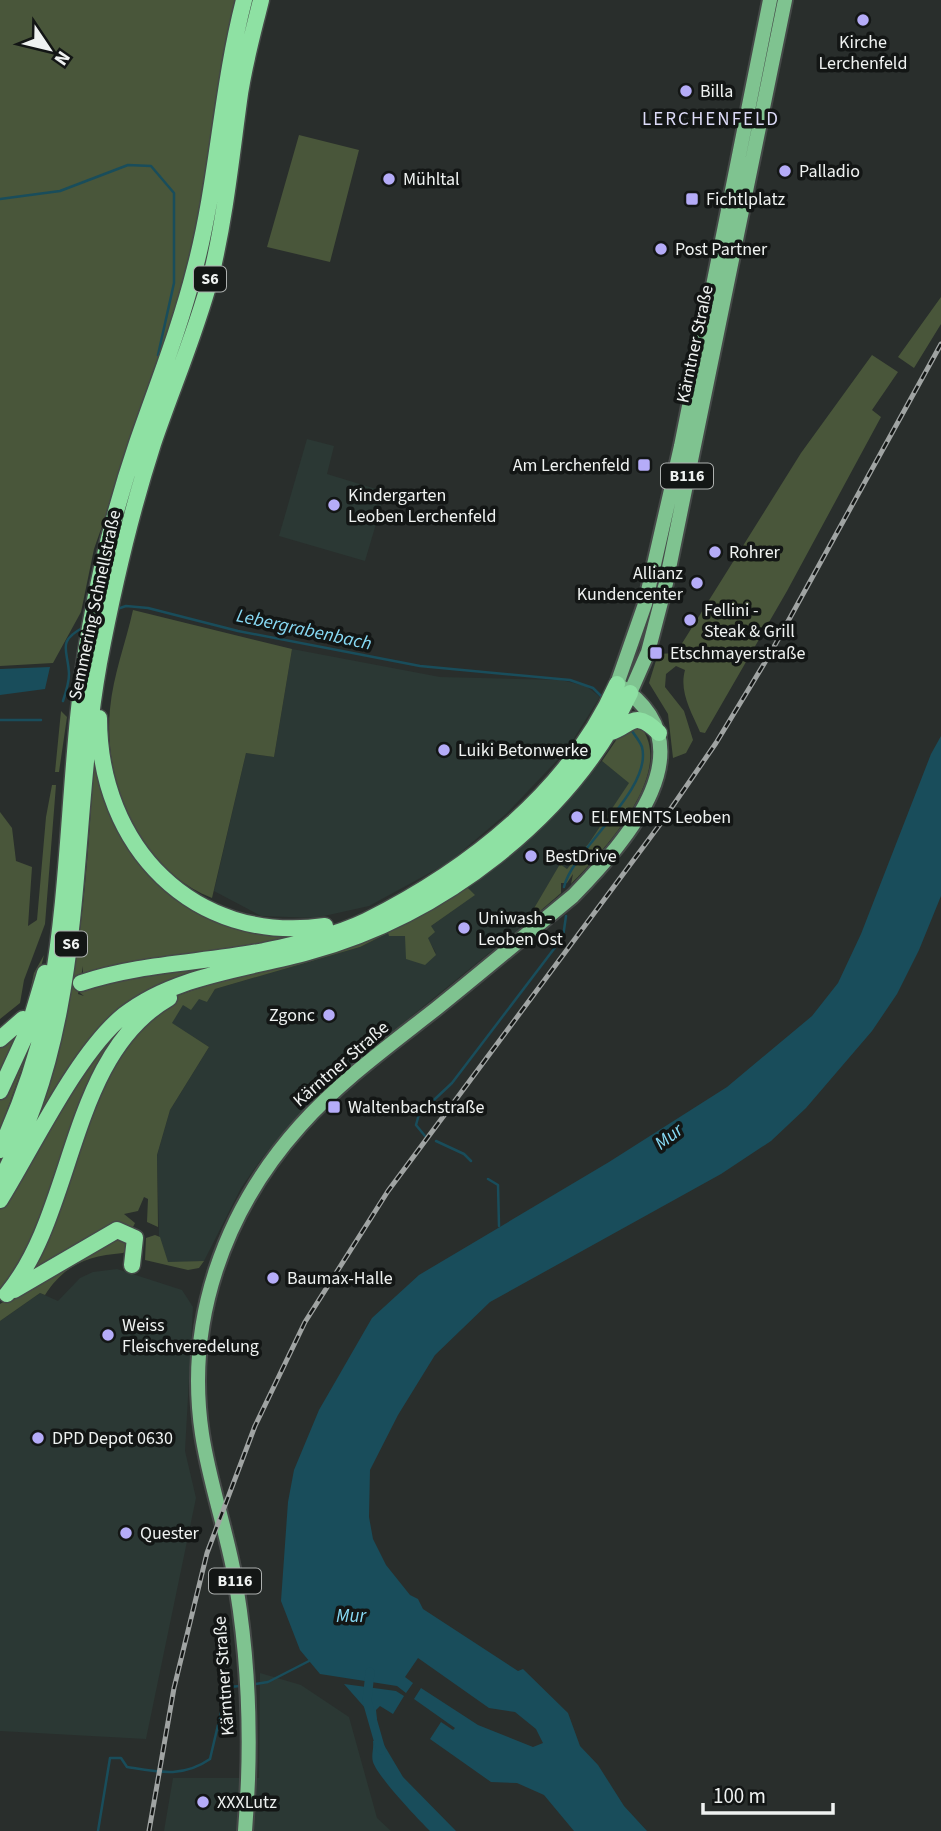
<svg xmlns="http://www.w3.org/2000/svg" width="941" height="1831" font-family="'Source Sans 3',sans-serif">
	<rect width="100%" height="100%" fill="#292e2c"/>
	<!-- built -->
	<path fill="#2b3834" d="M307 439 334 446 327 474 376 489 374 495 383 498 378 517 366 513 364 520 376 524 365 561 279 536Z
		M292 649 440 677 561 680 586 686 600 697 566 751 506 814 448 863 369 906 315 918 261 916 214 891 246 753 274 757Z
		M602 761 630 783 589 843 567 869 560 865 533 910 532 918 317 1093 262 1158 241 1188 204 1261 168 1263 159 1236 157 1155 170 1110 209 1047 171 1023 183 1005 200 998 207 1002 215 989 360 947 388 933 389 936H405L436 953 427 938 431 926 474 895 466 886 549 814Z
		M117 1269 182 1290 193 1307 185 1451 196 1498 146 1739 0 1731V1321L40 1293 58 1301 80 1278 93 1272Z
		M260 1673 301 1685 349 1717 377 1818 391 1831H164L173 1778H259Z"/>
	<!-- green -->
	<path fill="#49563a" d="M0 0H237L225 47 206 191 187 284 94 549 81 612 53 663 0 666Z
		M299 135 359 150 330 262 267 247Z
		M941 297V324L914 368 898 357Z
		M872 355 898 372 872 410 881 417 787 591 705 733 700 732C691 711 679 692 685 670L676 666 666 674 665 687 684 711 693 740 686 753 673 758 668 714 649 683 658 654 676 653 801 453Z
		M133 610 292 649 274 757 246 753 212 898C139 869 103 783 110 709 113 675 126 642 133 610Z
		M61 711 67 717 59 772H55Z
		M636 727 643 730C673 776 603 852 571 884L573 874 567 883H561V893L532 918 533 910 560 864 567 869 589 843 629 783 602 761 619 736Z
		M94 762 110 810 193 904 316 931 283 942 83 976V966L78 994 84 996 80 993 81 988 92 983 235 960 140 999 36 1123C79 1004 86 887 94 762Z
		M52 785H56L45 924 24 980 20 1003 0 1019V812L12 828 16 861 32 867 28 926 37 920 46 817Z
		M466 886 475 895 431 926 435 932 428 938 436 955 425 965 406 959 405 936H389L388 933 360 947 215 989 207 1002 199 999 191 1010 183 1005 172 1023 209 1047 170 1110 157 1155 158 1227 147 1222 148 1199 144 1197 138 1211 124 1214 135 1223 133 1227H111L37 1269 33 1267 105 1078 131 1036 179 995 420 914Z
		M44 955 32 1003 0 1081V1044L22 1028 34 973Z
		M133 1014 22 1267 0 1293V1209L95 1053Z
		M34 1035 0 1130V1100Z
		M155 1235 160 1237 168 1262 204 1261 199 1268 188 1270 145 1260 146 1238Z
		M111 1236 126 1238 127 1250 123 1253C88 1256 65 1264 45 1295L40 1293 0 1321V1304Z"/>
	<!-- water -->
	<path fill="#194d5b" d="M50 667 45 689 0 695V669Z
		M941 736V896L919 950 897 994 872 1031 806 1108 771 1141 721 1174 490 1302 435 1355 398 1415 370 1470 369 1517 373 1539 386 1565 410 1595 418 1599 423 1609 518 1671 523 1669 568 1713 580 1746 598 1765 624 1806 647 1831H574L544 1795 517 1783 491 1782 430 1739 441 1722 453 1730 455 1728 414 1699 421 1688 478 1725 533 1747 543 1743 536 1729 515 1712 489 1708 418 1658 405 1677 413 1683 406 1693 397 1686 320 1674 300 1650 281 1601 288 1502 294 1470 319 1410 372 1318 419 1275 609 1162 727 1087 812 1016 838 983 861 934 931 754Z
		M344 1684 396 1691 404 1696 393 1714 380 1706 376 1710 377 1719 370 1721 366 1709Z
		M381 1740 403 1777 456 1831H430C417 1818 378 1777 373 1762 371 1755 374 1749 373 1741Z"/>
	<g fill="none" stroke-linecap="round" stroke-linejoin="round">
		<!-- stream -->
		<path stroke="#194d5b" stroke-width="2.5" d="M0 199 60 191 128 165 151 166 174 193V283L158 355
			M117 609 126 606 148 608 238 631 420 666 570 680 593 688 602 697
			M63 701C66 692 69 683 69 674 68 649 56 642 84 627
			M0 720H41
			M564 887C572 850 653 790 642 747 640 741 633 733 630 728
			M425 1136 416 1125 419 1114 452 1083 563 937 566 916
			M436 1141 464 1154 471 1161
			M488 1179 498 1185 499 1226
			M250 1685 268 1682 309 1661
			M98 1831 110 1758H121L127 1767C158 1772 183 1778 210 1759L226 1691 229 1687 240 1686"/>
		<!-- canal -->
		<path stroke="#194d5b" stroke-width="9" d="M370 1672 367 1701 381 1750"/>
		<defs>
			<path id="primary" d="M630 693 648 652 666 583 785 0
				M245 1831C252 1745 249 1653 233 1568 224 1523 209 1480 202 1434 185 1321 224 1211 300 1126 340 1081 390 1045 437 1008 483 971 528 933 573 896 627 840 713 745 617 684L645 604 681 446 770 0"/>
			<path id="highway" d="M99 718C99 846 193 945 325 926
				M611 732C631 726 634 708 659 733
				M81 983C141 963 203 963 264 951 297 944 335 936 366 921 468 870 570 791 617 684
				M0 1039 23 1019
				M0 1091 28 1030 45 973
				M0 1150C23 1100 41 1047 51 992 72 872 69 748 90 627 101 565 117 502 137 443 157 385 180 328 195 268 218 180 221 89 244 0
				M0 1181C89 1020 68 837 99 663 113 589 130 515 153 444 172 388 196 333 211 276 225 218 231 160 239 101 243 68 253 33 261 0
				M0 1200C33 1147 77 1053 124 1015 175 975 247 969 308 952 441 916 570 818 630 693
				M14 1290 117 1230 135 1238 132 1265
				M7 1294C76 1211 68 1056 169 998"/>
		</defs>
		<!-- primary casing -->
		<use href="#primary" stroke="#454948" stroke-width="18"/>
		<!-- highway casing -->
		<use href="#highway" stroke="#454948" stroke-width="19"/>
		<!-- primary -->
		<use href="#primary" stroke="#7fc390" stroke-width="14"/>
		<!-- highway -->
		<use href="#highway" stroke="#8ee1a3" stroke-width="16"/>
		<defs>
			<path id="rail" d="M149 1831 174 1688 207 1553 255 1426 305 1322 388 1191 661 823 716 743 770 654 941 344"/>
		</defs>
		<!-- rail casing -->
		<use href="#rail" stroke="#a0a4a3" stroke-width="5"/>
		<!-- rail -->
		<use href="#rail" stroke="#131615" stroke-width="2.5" stroke-dasharray="8" stroke-linecap="butt"/>
	</g>
	<!-- markers -->
	<g fill="#b5acf8" stroke="#131615" stroke-width="2.5">
		<circle cx="863" cy="20" r="7"/>
		<circle cx="686" cy="91" r="7"/>
		<circle cx="785" cy="171" r="7"/>
		<circle cx="389" cy="179" r="7"/>
		<rect x="685" y="192" width="14" height="14" rx="3.5"/>
		<circle cx="661" cy="249" r="7"/>
		<rect x="637" y="458" width="14" height="14" rx="3.5"/>
		<circle cx="334" cy="505" r="7"/>
		<circle cx="715" cy="552" r="7"/>
		<circle cx="697" cy="583" r="7"/>
		<circle cx="690" cy="620" r="7"/>
		<rect x="649" y="646" width="14" height="14" rx="3.5"/>
		<circle cx="444" cy="750" r="7"/>
		<circle cx="577" cy="817" r="7"/>
		<circle cx="531" cy="856" r="7"/>
		<circle cx="464" cy="928" r="7"/>
		<circle cx="329" cy="1015" r="7"/>
		<rect x="327" y="1100" width="14" height="14" rx="3.5"/>
		<circle cx="273" cy="1278" r="7"/>
		<circle cx="108" cy="1335" r="7"/>
		<circle cx="38" cy="1438" r="7"/>
		<circle cx="126" cy="1533" r="7"/>
		<circle cx="203" cy="1802" r="7"/>
	</g>
	<g text-anchor="middle" dominant-baseline="central" stroke-width="7" stroke-linejoin="round" paint-order="stroke">
		<!-- shield labels -->
		<g fill="#131615" stroke="#adb0af" stroke-width="2">
			<rect x="194" y="266.5" width="32" height="25" rx="5"/>
			<rect x="661" y="463.5" width="52" height="25" rx="5"/>
			<rect x="55" y="931.5" width="32" height="25" rx="5"/>
			<rect x="209" y="1568.5" width="52" height="25" rx="5"/>
		</g>
		<g font-size="16" font-weight="bold" fill="#eff2f1">
			<text x="210" y="279">S6</text>
			<text x="687" y="476">B116</text>
			<text x="71" y="944">S6</text>
			<text x="235" y="1581">B116</text>
		</g>
		<!-- poi labels -->
		<g font-size="18" fill="#eff2f1" stroke="#131615" text-anchor="start">
			<text x="863" y="42" text-anchor="middle">Kirche<tspan x="863" dy="21">Lerchenfeld</tspan></text>
			<text x="700" y="91">Billa</text>
			<text x="799" y="171">Palladio</text>
			<text x="403" y="179">Mühltal</text>
			<text x="706" y="199">Fichtlplatz</text>
			<text x="675" y="249">Post Partner</text>
			<text x="630" y="465" text-anchor="end">Am Lerchenfeld</text>
			<text x="348" y="495">Kindergarten<tspan x="348" dy="21">Leoben Lerchenfeld</tspan></text>
			<text x="729" y="552">Rohrer</text>
			<text x="683" y="573" text-anchor="end">Allianz<tspan x="683" dy="21">Kundencenter</tspan></text>
			<text x="704" y="610">Fellini -<tspan x="704" dy="21">Steak &amp; Grill</tspan></text>
			<text x="670" y="653">Etschmayerstraße</text>
			<text x="458" y="750">Luiki Betonwerke</text>
			<text x="591" y="817">ELEMENTS Leoben</text>
			<text x="545" y="856">BestDrive</text>
			<text x="478" y="918">Uniwash -<tspan x="478" dy="21">Leoben Ost</tspan></text>
			<text x="315" y="1015" text-anchor="end">Zgonc</text>
			<text x="348" y="1107">Waltenbachstraße</text>
			<text x="287" y="1278">Baumax-Halle</text>
			<text x="122" y="1325">Weiss<tspan x="122" dy="21">Fleischveredelung</tspan></text>
			<text x="52" y="1438">DPD Depot 0630</text>
			<text x="140" y="1533">Quester</text>
			<text x="217" y="1802">XXXLutz</text>
		</g>
		<!-- street labels -->
		<g font-size="18" fill="#eff2f1" stroke="#131615">
			<text transform="translate(695 344) rotate(-78)">Kärntner Straße</text>
			<text transform="translate(95 605) rotate(-78)">Semmering Schnellstraße</text>
			<text transform="translate(341 1064) rotate(-41)">Kärntner Straße</text>
			<text transform="translate(224 1676) rotate(-94)">Kärntner Straße</text>
		</g>
		<!-- neighbourhood labels -->
		<g font-size="19" letter-spacing="2" fill="#dcdaf7" stroke="#131615">
			<text x="711" y="119">LERCHENFELD</text>
		</g>
		<!-- water labels -->
		<g font-size="19" font-style="italic" fill="#88dbf6" stroke="#131615">
			<text transform="translate(304 630) rotate(12)">Lebergrabenbach</text>
			<text transform="translate(669 1137) rotate(-38)">Mur</text>
			<text x="351" y="1616">Mur</text>
		</g>
	</g>
	<!-- north arrow -->
	<g transform="translate(49 49) rotate(125)" stroke="#131615" stroke-width="5" paint-order="stroke">
	<path d="M0-5L12 26L0 18L-12 26Z" fill="#eff2f1"/>
	<text y="-10" font-size="19" font-weight="bold" text-anchor="middle" fill="#eff2f1">N</text>
	</g>
	<!-- scale -->
	<path d="M703 1803v10h130v-10" fill="none" stroke="#eff2f1" stroke-width="3.5"/>
	<text x="713" y="1803" font-size="21" fill="#eff2f1" stroke="#131615" stroke-width="5" paint-order="stroke">100 m</text>
</svg>
